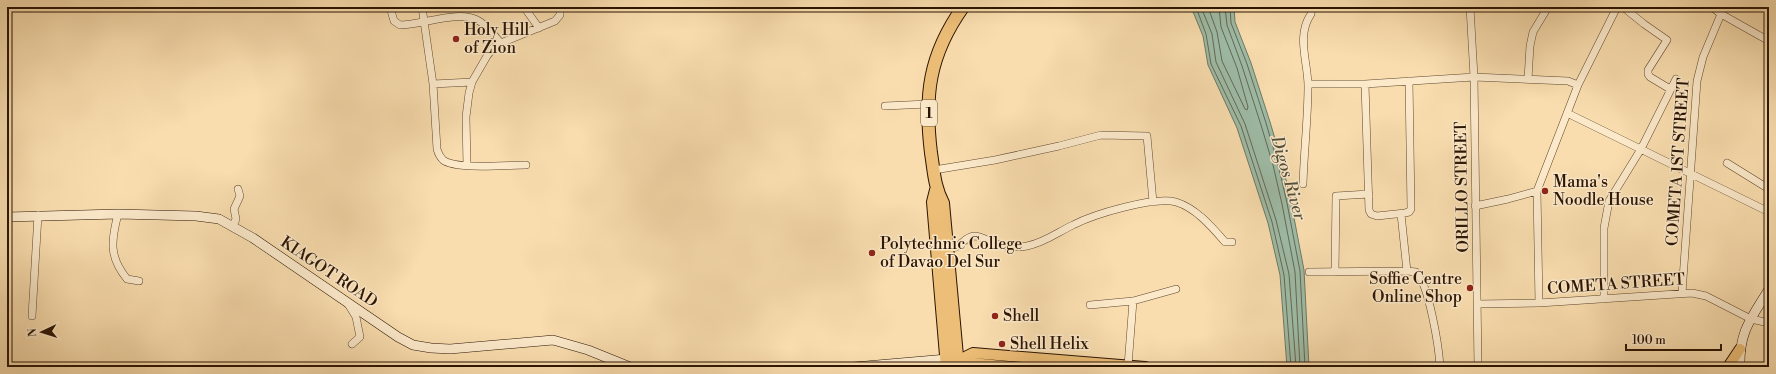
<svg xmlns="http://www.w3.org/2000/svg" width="1776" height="374" font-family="'Libre Bodoni',serif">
	<rect width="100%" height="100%" fill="#f9ddae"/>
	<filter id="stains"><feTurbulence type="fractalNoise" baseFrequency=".005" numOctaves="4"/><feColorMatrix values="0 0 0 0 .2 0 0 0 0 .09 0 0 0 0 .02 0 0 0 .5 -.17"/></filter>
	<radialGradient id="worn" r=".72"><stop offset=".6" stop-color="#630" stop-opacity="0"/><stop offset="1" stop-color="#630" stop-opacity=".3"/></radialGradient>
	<!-- water -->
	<path fill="#9ebca7" stroke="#707965" d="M1191 7H1234L1235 22 1251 63 1270 122 1282 162 1291 202 1304 270 1309 367H1287L1280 275 1268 223 1237 128 1208 65 1203 36Z"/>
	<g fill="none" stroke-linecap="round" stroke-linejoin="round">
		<!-- shore -->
		<path stroke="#646855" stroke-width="1" d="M1196 7 1206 34 1211 64 1241 126 1272 222 1284 275 1291 367
			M1201 7 1212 34 1216 62 1245 124 1276 220 1289 274 1296 367
			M1208 7 1217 32 1222 61 1245 109 1247 110 1248 107 1237 68 1221 27 1219 7
			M1225 7 1227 25 1242 66 1261 125 1273 165 1282 204 1295 272 1300 367
			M1230 7 1231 23 1247 64 1266 123 1278 164 1287 203 1300 271 1305 367"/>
		<defs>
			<path id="street" d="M390 7 394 21 400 25C423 25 459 9 479 21 488 26 494 36 501 43
				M422 7 433 84 437 149C438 153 440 157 443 160 456 170 508 165 526 165
				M524 7 539 28
				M1470 7 1474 77 1478 367
				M1623 7 1644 24 1667 40 1648 70V74L1650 77 1670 89
				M1712 7 1721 14 1769 41
				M1528 79 1530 46 1533 32 1548 7
				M433 84 472 82
				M1308 84H1365L1474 77 1568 81 1578 85
				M1365 84 1369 210 1371 214 1377 216 1405 213 1409 212 1411 209 1409 81
				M885 106 928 104
				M1567 113 1769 212
				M1727 163 1769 189
				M467 165 466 117 469 93 472 82 487 56 493 48 501 43 555 21 560 15V7
				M934 170 995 160 1059 146 1101 135 1147 136 1153 202
				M1303 184C1304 151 1308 118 1308 86 1308 62 1296 36 1311 14
				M1475 206 1508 199 1537 191
				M118 214C111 241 109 257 127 279L139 281
				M1401 214 1407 271
				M233 226 236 219 234 209 240 196 238 189
				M944 248C948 248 952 248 956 247 963 244 965 237 974 236 983 236 989 242 997 244 1005 247 1018 248 1027 246 1044 243 1058 232 1073 225 1094 214 1155 196 1176 202 1196 208 1212 227 1225 242H1232
				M1309 272 1407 271 1416 272C1429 284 1439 348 1440 367
				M1335 272 1336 196 1369 194
				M1682 293 1697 81 1703 57 1721 14
				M1604 299V228L1609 201 1641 149 1676 79
				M1539 303 1537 191 1578 85 1617 7
				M348 304 356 317 360 337 352 344
				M1477 304 1539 303 1692 293 1706 296 1751 319 1769 323
				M1090 305 1133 301 1176 289
				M32 316 38 215
				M1128 366 1133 301"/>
			<path id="secondary" d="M7 217 118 214 196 216 219 219 253 238 398 337 413 345 431 348 450 349 553 340 588 350 630 367
				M854 367 947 359
				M1740 367C1739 331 1751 319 1769 289"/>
			<path id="primary" d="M963 358 972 363 1012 367
				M951 359 963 358 973 353 1145 367
				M1728 367 1740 349"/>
			<path id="highway" d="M936 190 933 202 947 367
				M958 367 943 203C934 186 934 171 931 153 924 95 929 55 963 7"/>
		</defs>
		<!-- street casing -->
		<use href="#street" stroke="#5e462e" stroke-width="8"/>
		<!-- secondary casing -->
		<use href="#secondary" stroke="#2b1403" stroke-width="10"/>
		<!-- primary casing -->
		<use href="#primary" stroke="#2b1403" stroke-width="12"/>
		<!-- highway casing -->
		<use href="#highway" stroke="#2b1403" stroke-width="14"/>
		<!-- street -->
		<use href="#street" stroke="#fbe9ca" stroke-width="7"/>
		<!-- secondary -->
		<use href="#secondary" stroke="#fbe9ca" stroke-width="9"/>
		<!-- primary -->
		<use href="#primary" stroke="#ecbe77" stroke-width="10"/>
		<!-- highway -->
		<use href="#highway" stroke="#ecbe77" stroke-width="12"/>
	</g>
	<!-- markers -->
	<g fill="#8f2418" stroke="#fbe9ca" stroke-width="1.5">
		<circle cx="456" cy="39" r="4"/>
		<circle cx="1545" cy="191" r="4"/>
		<circle cx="872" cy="253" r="4"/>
		<circle cx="1470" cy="288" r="4"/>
		<circle cx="995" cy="316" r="4"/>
		<circle cx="1002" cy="344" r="4"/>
	</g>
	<g text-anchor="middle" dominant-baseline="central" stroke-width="3" stroke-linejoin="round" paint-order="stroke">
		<!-- shield labels -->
		<rect fill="#fbe9ca" stroke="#69543f" stroke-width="1" x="921" y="100" width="16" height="26" rx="3"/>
		<g font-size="15" font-weight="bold" fill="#2b1403">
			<text x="929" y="113">1</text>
		</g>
		<!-- poi labels -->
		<g font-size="16" fill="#2b1403" stroke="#fbe9ca" text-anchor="start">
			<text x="464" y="30">Holy Hill<tspan x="464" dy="18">of Zion</tspan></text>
			<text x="1553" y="182">Mama's<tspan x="1553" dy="18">Noodle House</tspan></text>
			<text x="880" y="244">Polytechnic College<tspan x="880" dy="18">of Davao Del Sur</tspan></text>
			<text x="1462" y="279" text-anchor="end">Soffie Centre<tspan x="1462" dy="18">Online Shop</tspan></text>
			<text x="1003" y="316">Shell</text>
			<text x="1010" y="344">Shell Helix</text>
		</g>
		<!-- street labels -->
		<g font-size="16" fill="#2b1403" stroke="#fbe9ca">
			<text transform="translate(1678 162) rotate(-86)">COMETA 1ST STREET</text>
			<text transform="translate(1462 187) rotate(-91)">ORILLO STREET</text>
			<text transform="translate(329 272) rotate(34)">KIAGOT ROAD</text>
			<text transform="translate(1616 284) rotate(-4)">COMETA STREET</text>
		</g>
		<!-- water labels -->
		<g font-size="17" font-style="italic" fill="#534f3c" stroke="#fbe9ca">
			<text transform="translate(1288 178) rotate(74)">Digos River</text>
		</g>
	</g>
	<!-- margin -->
	<rect width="1776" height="374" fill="none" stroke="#f9ddae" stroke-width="24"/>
	<rect x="8" y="8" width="1760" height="358" fill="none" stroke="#2b1403" stroke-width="2"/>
	<rect x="12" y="12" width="1752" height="350" fill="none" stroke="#2b1403"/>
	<!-- north arrow -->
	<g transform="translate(42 332) rotate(266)" stroke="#fbe9ca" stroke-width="3" paint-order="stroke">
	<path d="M0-3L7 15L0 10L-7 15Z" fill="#2b1403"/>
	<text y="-6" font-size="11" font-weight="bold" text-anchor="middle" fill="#2b1403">N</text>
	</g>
	<!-- scale -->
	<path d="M1626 344v6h95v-6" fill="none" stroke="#2b1403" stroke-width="2"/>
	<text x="1632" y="344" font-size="12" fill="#2b1403" stroke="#fbe9ca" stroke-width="3" paint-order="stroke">100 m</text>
	<rect width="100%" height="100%" filter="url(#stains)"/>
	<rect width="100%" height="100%" fill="url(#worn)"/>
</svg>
